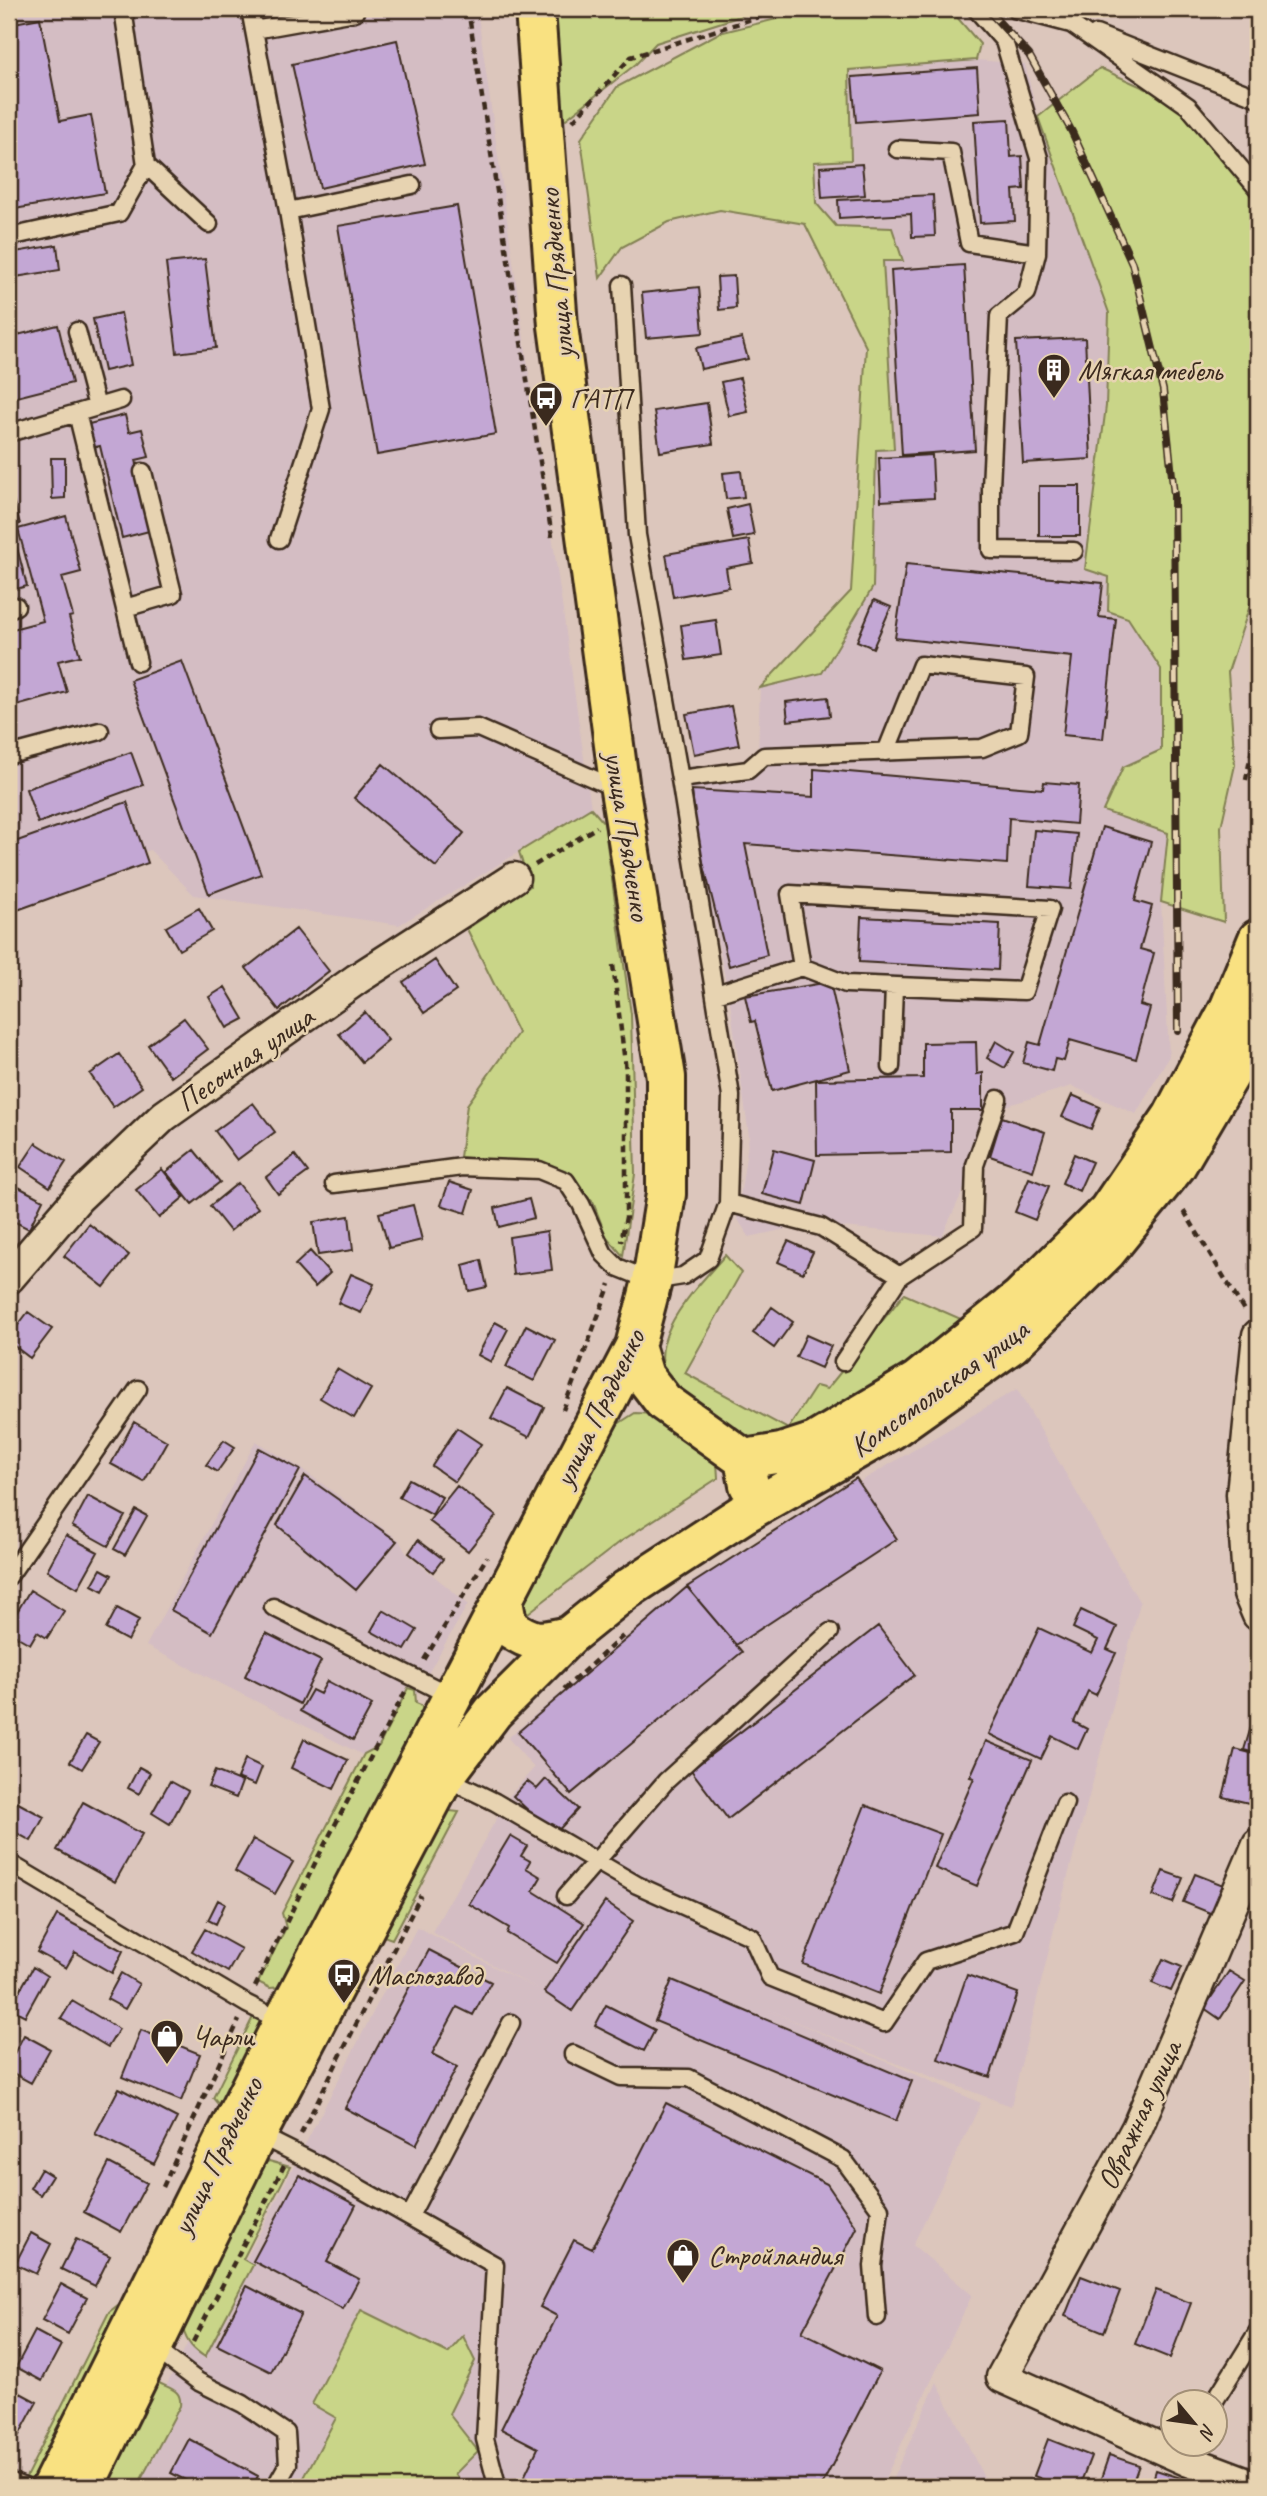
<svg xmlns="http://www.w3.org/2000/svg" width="1267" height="2496" font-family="Caveat,sans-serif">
	<rect width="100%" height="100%" fill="#dcc6bc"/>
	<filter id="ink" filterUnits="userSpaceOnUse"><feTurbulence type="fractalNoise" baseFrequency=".0143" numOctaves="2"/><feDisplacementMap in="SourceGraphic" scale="14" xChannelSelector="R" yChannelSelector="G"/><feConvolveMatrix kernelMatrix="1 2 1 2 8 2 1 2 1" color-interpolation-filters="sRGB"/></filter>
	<g filter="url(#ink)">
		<!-- built -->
		<path fill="#d4bdc3" d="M9 9H477L591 808 399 925 194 895 150 850 9 904Z
			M976 60 1025 64 1038 117 1109 313 1106 406 1109 577 1128 618 1162 669 1161 751 1123 767 1103 811 1168 833 1161 902 1169 1056 1136 1114 1072 1086 1002 1107 942 1236 809 1224 749 1237 737 1218 749 1136 730 1002 684 772 758 759 760 688 822 673 873 587 876 450 894 448 883 261 903 260 892 229 836 227 816 203 814 162 851 160 848 70Z
			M1017 1389 1140 1603 1054 1929 1011 2106 887 2060 768 2010 981 2103 913 2245 972 2295 881 2487H116L220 2278 239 2273 417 1927 539 1990 432 1932 510 1795 534 1768 508 1738 687 1584Z
			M256 1441 302 1469 399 1540 406 1553 468 1604 377 1762 146 1646Z
			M937 2382 985 2480 983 2487H889Z"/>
		<!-- green -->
		<path fill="#c9d588" stroke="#828053" stroke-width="2" d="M549 9H763L656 43 636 64 562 122Z
			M817 9H950L980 44 976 60 849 70 851 160 814 162 816 203 836 226 892 228 903 261H883L894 449 876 450 873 587 822 673 760 688 851 591 866 347 805 224 720 210 669 222 622 247 600 278 581 139 617 87 719 33Z
			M1100 68 1175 102 1258 201V581L1228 672 1235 765 1221 827 1224 922 1161 902 1168 833 1103 811 1123 767 1161 750V669L1128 618 1108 611 1109 577 1085 569 1106 406 1109 313 1038 117Z
			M591 808 604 823 631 1014 635 1174 623 1256 606 1236 593 1202 553 1166 460 1157 467 1105 518 1033 467 929 530 886 519 852Z
			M725 1255 741 1273 685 1373 788 1429 816 1386 827 1389 904 1294 963 1320 884 1384 795 1433 751 1442C733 1429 715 1417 697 1404 691 1399 681 1395 675 1389 635 1345 698 1287 725 1255Z
			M635 1413 657 1414 717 1462 718 1478 620 1542 523 1617 517 1610 618 1424Z
			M408 1688 415 1690 416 1703 421 1705 425 1714 282 1987 270 1988 258 1982 286 1928 282 1913 364 1754 379 1746Z
			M441 1810 459 1812 392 1939 375 1933Z
			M255 2013 266 2019 226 2104H218L213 2098Z
			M269 2161 290 2167 243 2259 253 2265 205 2357C193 2349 187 2343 183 2329L260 2167Z
			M118 2305 107 2342 37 2479 31 2480 26 2477 109 2312Z
			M361 2310 448 2353 463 2336 475 2361 449 2414 478 2451 455 2474 465 2487H299L336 2418 312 2404Z
			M159 2383C171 2389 182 2390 180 2406L137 2487H107L105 2482 150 2387Z"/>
		<!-- building -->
		<path fill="#c3a7d4" stroke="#3b2a1e" stroke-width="2" d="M40 18 60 121 91 115 105 193 9 210V24Z
			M397 40 425 164 320 188 292 64Z
			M977 68 980 113 856 122 852 77Z
			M1009 119 1011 157 1022 156 1024 189 1013 190 1015 221 980 223 974 121Z
			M862 164 865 195 822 198 820 167Z
			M933 195 935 236 912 237 911 214 839 218 838 200Z
			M457 206 496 434 377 455 338 226Z
			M57 245 60 270 9 278V253Z
			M205 259 216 348 177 353 166 263Z
			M964 265 975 450 902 455 891 270Z
			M734 276 736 308 719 310 717 277Z
			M699 287 703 333 646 338 642 293Z
			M121 313 131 365 104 371 93 319Z
			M58 325 72 383 9 399V337Z
			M742 338 748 359 701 369 696 348Z
			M1085 338 1091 459 1023 463 1016 341Z
			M740 378 748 412 729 416 721 382Z
			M707 403 713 444 660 452 654 411Z
			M125 415 129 432 142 429 149 457 136 460 153 530 122 538 100 446 91 448 85 425Z
			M932 455 934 498 881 501 879 458Z
			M51 458H65V498L52 499Z
			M741 471 744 497 726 499 723 473Z
			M9 485 20 524 9 527Z
			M1039 486H1080V536H1039Z
			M748 504 754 535 733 539 727 509Z
			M66 516 81 572 62 577 73 616 69 617 80 656 58 661 67 692 9 708V630L43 621 18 529Z
			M14 536 27 586 9 591V537Z
			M749 540 753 563 726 568 729 587 673 597 666 554Z
			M906 564 1103 583 1099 617 1116 619 1103 739 1063 735 1072 657 895 638Z
			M874 600 891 607 873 648 857 641Z
			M716 620 721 655 686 660 681 625Z
			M182 661 261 874 209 894 130 680Z
			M828 697 830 716 788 721 786 702Z
			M731 706 739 745 694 754 686 714Z
			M131 752 143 785 38 823 26 789Z
			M383 764 464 833 436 867 354 798Z
			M814 769 1043 789 1044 782 1079 785 1076 824 1009 818 1007 864 745 844 767 955 729 966 696 834 692 790 814 797Z
			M127 802 148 863 9 913V844Z
			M1102 827 1151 842 1135 901 1152 906 1140 949 1154 953 1140 1005 1150 1008 1136 1059 1070 1040 1064 1061 1055 1059 1052 1071 1023 1063 1029 1042 1040 1045Z
			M1034 830 1077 834 1071 889 1029 886Z
			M199 908 212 931 179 950 166 927Z
			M861 917 1000 924 998 970 859 962Z
			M296 929 329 971 279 1010 246 968Z
			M435 960 456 991 424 1013 403 982Z
			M830 982 850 1070 772 1091 755 1021 751 1022 745 996Z
			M225 987 244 1019 227 1028 209 997Z
			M365 1012 388 1040 362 1062 339 1034Z
			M184 1018 208 1049 171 1077 148 1045Z
			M996 1041 1014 1052 1005 1068 987 1058Z
			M976 1042 977 1074 983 1073V1110H951V1152L817 1155 816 1080 923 1078V1043Z
			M119 1054 142 1087 113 1107 90 1074Z
			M1072 1095 1100 1107 1091 1129 1062 1117Z
			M253 1103 275 1132 237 1160 215 1131Z
			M1002 1117 1045 1132 1033 1171 990 1156Z
			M36 1143 66 1162 50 1187 20 1167Z
			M774 1149 815 1160 804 1205 762 1194Z
			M194 1150 220 1182 192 1204 166 1172Z
			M1074 1154 1092 1162 1079 1191 1062 1183Z
			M295 1155 308 1172 278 1194 266 1177Z
			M162 1169 184 1197 159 1218 136 1190Z
			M1029 1178 1049 1186 1035 1220 1015 1212Z
			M9 1182 43 1200 29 1229 9 1219Z
			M449 1182 473 1190 466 1213 441 1205Z
			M238 1183 258 1208 230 1231 210 1206Z
			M529 1199 534 1218 499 1227 495 1208Z
			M413 1205 422 1240 389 1248 379 1213Z
			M349 1216 353 1250 318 1255 313 1222Z
			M89 1224 129 1255 104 1287 64 1256Z
			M547 1231 552 1270 513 1275 509 1237Z
			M788 1241 813 1252 803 1273 778 1262Z
			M310 1251 330 1273 315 1287 295 1265Z
			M481 1260 487 1287 469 1291 463 1265Z
			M351 1274 374 1284 361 1313 338 1303Z
			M772 1307 793 1322 774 1348 753 1333Z
			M28 1312 52 1329 30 1358 9 1342V1337Z
			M495 1322 508 1329 491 1362 478 1355Z
			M526 1325 555 1340 534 1381 506 1367Z
			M806 1335 831 1346 821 1368 796 1357Z
			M337 1369 371 1389 354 1418 320 1398Z
			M507 1388 544 1407 529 1437 491 1418Z
			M134 1422 167 1441 144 1482 111 1464Z
			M457 1428 481 1444 455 1482 432 1466Z
			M224 1440 235 1447 217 1472 206 1465Z
			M259 1448 300 1470 212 1633 171 1610Z
			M305 1476 397 1541 356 1590 277 1525Z
			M856 1478 897 1539 736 1645 687 1587Z
			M409 1479 442 1497 432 1515 399 1497Z
			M457 1486 496 1516 468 1551 429 1521Z
			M88 1496 125 1516 108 1546 72 1526Z
			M136 1510 147 1516 125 1555 114 1549Z
			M66 1535 98 1552 78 1588 47 1570Z
			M418 1540 443 1559 433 1572 409 1553Z
			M101 1569 112 1575 103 1591 92 1585Z
			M687 1587 742 1652 571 1794 518 1732Z
			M30 1590 64 1611 47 1638 37 1632 30 1644 9 1632V1614L14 1617Z
			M117 1608 139 1620 128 1641 106 1629Z
			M383 1610 417 1630 405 1650 371 1631Z
			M1081 1610 1117 1627 1107 1649 1116 1653 1096 1695 1088 1691 1074 1722 1087 1729 1078 1749 1052 1736 1041 1759 989 1734 1039 1628 1092 1653 1098 1640 1073 1628Z
			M878 1626 915 1675 728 1819 691 1770Z
			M266 1633 321 1661 300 1704 245 1676Z
			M327 1681 372 1705 353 1740 300 1711 312 1690 320 1694Z
			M1251 1727 1258 1729V1754L1244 1750Z
			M86 1735 99 1742 82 1769 70 1762Z
			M304 1739 348 1760 334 1789 291 1768Z
			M986 1741 1032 1760 977 1886 935 1868 974 1778 970 1777Z
			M1235 1749 1258 1755 1249 1803 1223 1797Z
			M245 1759 262 1767 255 1785 237 1778Z
			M139 1767 150 1773 139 1794 128 1788Z
			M215 1771 242 1782 236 1798 208 1787Z
			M546 1779 578 1809 554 1835 513 1796 527 1781 537 1789Z
			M170 1781 188 1791 170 1824 152 1813Z
			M9 1798 44 1817 31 1841 9 1829Z
			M83 1802 142 1834 115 1882 57 1850Z
			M865 1805 941 1834 879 1994 803 1964Z
			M510 1836 527 1846 521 1856 530 1861 526 1868 541 1877 533 1891 584 1923 557 1963 507 1933 509 1928 469 1904Z
			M253 1839 293 1862 275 1894 235 1871Z
			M1163 1871 1183 1878 1173 1903 1153 1896Z
			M1195 1874 1226 1886 1215 1915 1183 1902Z
			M218 1900 225 1904 216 1924 208 1920Z
			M605 1902 633 1921 572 2011 544 1992Z
			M57 1915 123 1951 112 1973 75 1952 66 1968 37 1952Z
			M205 1929 241 1949 228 1972 192 1951Z
			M429 1950 491 1982 473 2015 457 2007 432 2054 457 2067 416 2145 345 2108Z
			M1163 1959 1182 1967 1171 1991 1152 1983Z
			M33 1967 47 1976 25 2016 10 2008Z
			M1229 1971 1245 1981 1220 2019 1204 2008Z
			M121 1973 139 1984 125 2009 107 1999Z
			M967 1975 1018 1993 990 2077 938 2059Z
			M672 1980 912 2081 896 2121 655 2021Z
			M72 2001 119 2029 108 2047 61 2019Z
			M606 2005 655 2030 644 2051 595 2026Z
			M141 2030 200 2054 181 2101 122 2077Z
			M24 2035 50 2049 31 2083 9 2071V2063Z
			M119 2088 177 2118 154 2164 95 2134Z
			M666 2103 827 2184 857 2228 802 2332 880 2371 821 2487H544L524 2477 538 2448 501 2429 557 2316 540 2307 574 2240 592 2249Z
			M109 2163 147 2183 121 2232 84 2212Z
			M41 2169 52 2176 40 2195 30 2188Z
			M299 2175 356 2205 327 2262 359 2279 343 2309 253 2261Z
			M31 2233 51 2244 36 2274 15 2264Z
			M76 2239 110 2256 95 2286 61 2269Z
			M1081 2276 1120 2291 1104 2332 1065 2316Z
			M61 2284 87 2298 68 2334 42 2320Z
			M247 2286 301 2314 271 2372 217 2345Z
			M1156 2290 1191 2303 1170 2358 1135 2344Z
			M35 2331 61 2345 42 2381 16 2367Z
			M11 2388 37 2402 18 2437 9 2433V2392Z
			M189 2439 258 2476 252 2487H199L171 2473Z
			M1048 2439 1091 2456 1079 2487H1062L1034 2476Z
			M1109 2455 1139 2465 1131 2487H1109L1099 2484Z
			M1156 2470 1193 2482 1191 2487H1151Z"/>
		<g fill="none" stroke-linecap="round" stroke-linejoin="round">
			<defs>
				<path id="lane" d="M123 9 146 165 209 224
					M250 9 288 211 321 409 279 539
					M976 9 1004 41 1039 158 1037 253 1027 293 999 316 991 487V550L1074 551
					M1014 9 1071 24 1188 106 1258 189
					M254 30 355 12
					M1096 34 1258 98
					M897 149 951 152 969 243 1037 253
					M288 211 412 185
					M9 237 119 213 146 165
					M77 331 97 407
					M77 413 138 662
					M9 433 121 400
					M125 608 173 594 143 472
					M9 609 16 606
					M438 730 478 728 617 789
					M9 755 100 731
					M680 779 748 770 764 756 982 748 1019 733 1026 677 921 665 886 752
					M716 994 802 967 846 984 1024 991 1050 909 790 894 802 967
					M891 1067 894 987
					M334 1184 462 1167 539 1170 566 1181 581 1204 604 1254 617 1267 652 1281 683 1276 708 1259 728 1203 731 1096 680 779 637 535 622 285
					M728 1203 821 1227 900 1276
					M843 1362 900 1276 973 1228 975 1165 998 1099
					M9 1576 138 1389
					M273 1607 453 1697
					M444 1777 495 1802 637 1885 752 1937 770 1977 884 2023 926 1961 1015 1932 1065 1803
					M9 1863 247 2004 283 2022
					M566 1896 666 1781 830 1632
					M573 2054 621 2077 689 2078 843 2159 880 2209 873 2266 877 2317
					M257 2134 315 2163 495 2265 485 2439 497 2485 502 2487
					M410 2216 511 2023
					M153 2347 199 2382 243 2404 286 2433 288 2464 275 2487
					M1214 2402 1258 2331
					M9 2481 24 2487"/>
				<path id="street" d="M9 1278 78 1198 164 1116 357 979 514 878
					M1258 1335 1242 1494 1249 1594 1258 1615
					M1258 1844 1137 2128 1002 2377 1189 2461 1258 2487"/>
				<path id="primary" d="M635 1346 644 1376 664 1402 744 1459 749 1485
					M744 1459 781 1453 815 1442 917 1381 1020 1298 1108 1211 1172 1117 1230 1007 1258 939
					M503 1601 508 1627C534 1644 539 1643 569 1636
					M51 2487 283 2022 635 1346 652 1281 666 1194V1077L620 790 558 326 535 9
					M84 2487 257 2134 444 1777 493 1712 569 1636 626 1590 743 1514 891 1430 1012 1344 1106 1252 1176 1166 1258 1027"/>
			</defs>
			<!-- lane casing -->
			<use href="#lane" stroke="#3b2a1e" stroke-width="21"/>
			<!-- street casing -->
			<use href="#street" stroke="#3b2a1e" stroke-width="35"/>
			<!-- primary casing -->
			<use href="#primary" stroke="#3b2a1e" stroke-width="44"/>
			<!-- path -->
			<path stroke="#3b2a1e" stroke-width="4.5" stroke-dasharray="7 5" stroke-linecap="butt" d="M468 9 552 537
				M573 121 631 57 784 9
				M1246 780 1258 718
				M535 865 597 827
				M613 965 626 1071V1217L621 1242
				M1184 1211 1245 1312
				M563 1410 610 1284
				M424 1660 487 1557
				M564 1689 623 1636
				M255 1987 317 1859 405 1692
				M301 2134 421 1895
				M163 2187 239 2020
				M193 2342 284 2166"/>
			<!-- lane -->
			<use href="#lane" stroke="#e7d3b1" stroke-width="16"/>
			<!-- street -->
			<use href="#street" stroke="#e7d3b1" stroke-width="30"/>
			<!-- primary -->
			<use href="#primary" stroke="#f9e181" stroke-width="38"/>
			<defs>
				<path id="rail" d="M987 9 1029 55 1072 132 1132 263 1163 390 1174 495 1178 1031"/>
			</defs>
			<!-- rail casing -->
			<use href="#rail" stroke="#3b2a1e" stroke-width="8"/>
			<!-- rail -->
			<use href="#rail" stroke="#e7d3b1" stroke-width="5" stroke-dasharray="16" stroke-linecap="butt"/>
		</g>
	</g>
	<!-- icons -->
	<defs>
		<symbol id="building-pin" viewBox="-11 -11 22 30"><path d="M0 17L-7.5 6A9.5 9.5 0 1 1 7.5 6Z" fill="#3b2a1e" stroke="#e7d3b1"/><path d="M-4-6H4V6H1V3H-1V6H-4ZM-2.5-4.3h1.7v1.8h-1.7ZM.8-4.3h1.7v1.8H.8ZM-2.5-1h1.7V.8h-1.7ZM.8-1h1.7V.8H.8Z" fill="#fff"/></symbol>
		<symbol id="bus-pin" viewBox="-11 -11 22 30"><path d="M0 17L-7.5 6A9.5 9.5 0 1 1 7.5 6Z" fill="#3b2a1e" stroke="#e7d3b1"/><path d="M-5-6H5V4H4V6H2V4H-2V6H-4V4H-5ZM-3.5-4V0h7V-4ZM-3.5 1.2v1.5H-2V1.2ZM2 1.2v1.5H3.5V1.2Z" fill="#fff"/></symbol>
		<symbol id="shop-pin" viewBox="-11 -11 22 30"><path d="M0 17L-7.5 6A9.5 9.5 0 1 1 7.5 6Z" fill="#3b2a1e" stroke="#e7d3b1"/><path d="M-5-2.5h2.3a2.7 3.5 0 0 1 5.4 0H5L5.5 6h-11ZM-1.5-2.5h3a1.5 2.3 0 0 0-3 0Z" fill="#fff"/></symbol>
	</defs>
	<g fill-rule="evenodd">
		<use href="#building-pin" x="1035" y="351" width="38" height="52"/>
		<use href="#bus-pin" x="527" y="379" width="38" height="52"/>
		<use href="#bus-pin" x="325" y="1956" width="38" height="52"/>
		<use href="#shop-pin" x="148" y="2017" width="38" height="52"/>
		<use href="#shop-pin" x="664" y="2236" width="38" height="52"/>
	</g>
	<g text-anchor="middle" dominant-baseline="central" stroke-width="5" stroke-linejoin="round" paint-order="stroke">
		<!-- street labels -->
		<g font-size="30" fill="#3b2a1e" stroke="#e7d3b1">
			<text transform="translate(556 274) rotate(-95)">улица Прядченко</text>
			<text transform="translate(628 836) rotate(81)">улица Прядченко</text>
			<text transform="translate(245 1059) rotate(-35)">Песочная улица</text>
			<text transform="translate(939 1388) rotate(-36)">Комсомольская улица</text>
			<text transform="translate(599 1408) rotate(-64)">улица Прядченко</text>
			<text transform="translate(1139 2115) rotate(-65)">Овражная улица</text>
			<text transform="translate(217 2156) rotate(-64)">улица Прядченко</text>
		</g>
		<!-- poi labels -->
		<g font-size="30" fill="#3b2a1e" stroke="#e7d3b1" text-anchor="start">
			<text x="1078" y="370">Мягкая мебель</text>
			<text x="570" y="398">ГАТП</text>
			<text x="368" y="1975">Маслозавод</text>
			<text x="192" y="2036">Чарли</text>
			<text x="708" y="2255">Стройландия</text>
		</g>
	</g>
	<!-- margin -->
	<rect width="1267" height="2496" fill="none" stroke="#e7d3b1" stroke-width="35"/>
	<rect x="18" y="18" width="1232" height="2461" fill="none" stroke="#3b2a1e" stroke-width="2.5" filter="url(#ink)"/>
	<!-- north arrow -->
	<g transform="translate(1194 2423) rotate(119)"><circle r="33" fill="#e7d3b1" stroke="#a28f76" stroke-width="2"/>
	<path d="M0-5L12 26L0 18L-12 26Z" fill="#3b2a1e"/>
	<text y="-10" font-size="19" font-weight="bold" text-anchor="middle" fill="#3b2a1e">N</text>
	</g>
</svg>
